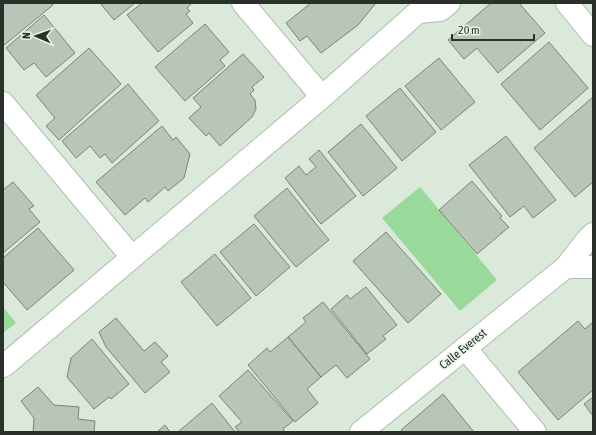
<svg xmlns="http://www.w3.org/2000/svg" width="596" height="435" font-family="'Asap Condensed',sans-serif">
	<rect width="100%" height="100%" fill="#dae9d9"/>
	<!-- green -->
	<path fill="#99d99a" d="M420 187 497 280 460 311 382 218Z
		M3 307 16 323 3 333Z"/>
	<!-- building -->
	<path fill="#b7c6b6" stroke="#788678" d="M3 3H52L53 5 3 46Z
		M100 3H135L114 20Z
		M142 3H192L187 8 190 11 186 14 193 23 158 52 127 15Z
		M311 3H376L358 25 321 53 307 36 300 41 286 23Z
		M491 3H519L545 33 498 73 477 48 464 59 448 40Z
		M44 15 75 53 46 77 34 63 24 70 6 48Z
		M205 24 229 52 220 60 225 66 185 101 155 67Z
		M549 42 588 88 540 130 501 84Z
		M89 48 121 84 59 140 46 126 55 118 36 95Z
		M243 54 264 77 252 87 254 90 250 94 255 100 256 109 252 117 220 146 209 133 206 136 189 118 201 107 193 98Z
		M439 58 475 102 441 130 405 86Z
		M128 84 159 121 112 163 105 154 100 158 90 146 76 158 62 141Z
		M400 88 436 132 402 161 366 116Z
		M593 97V182L575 197 534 148Z
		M361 124 397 168 363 196 328 152Z
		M162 126 173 140 176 137 190 154 184 178 168 191 165 187 148 202 145 198 125 215 96 182Z
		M506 136 556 200 533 218 524 206 510 217 469 165Z
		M319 150 356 196 321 224 285 178 299 166 306 175 316 167 309 159Z
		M472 181 502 216 500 218 509 227 477 254 439 210Z
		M13 182 34 206 29 209 40 222 3 253V190Z
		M287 188 329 240 296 267 254 216Z
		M254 224 290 267 256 296 220 252Z
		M38 228 74 270 27 310 3 282V258Z
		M386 232 441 294 408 323 353 261Z
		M215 254 251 298 217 326 181 282Z
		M366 287 397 325 383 336 386 339 367 354 331 309 347 295 350 299Z
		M323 302 370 359 347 378 336 365 321 377 288 337 306 322 303 318Z
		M116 318 144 351 155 342 168 356 161 362 170 372 145 393 106 347 99 332Z
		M578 321 585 329 593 322V390L558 420 518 372Z
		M288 337 321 377 307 389 318 403 295 422 248 365 267 348 270 352Z
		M92 339 129 384 111 399 109 397 94 409 67 377 71 358Z
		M248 370 293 421 283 429 285 432H239L235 427 242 422 219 396Z
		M38 387 54 405 79 407 78 419 95 421 94 432H33L34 418 21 401Z
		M443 394 474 432H402L401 430Z
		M593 397V416L584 404Z
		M212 403 235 432H178Z
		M165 425 170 432H157Z"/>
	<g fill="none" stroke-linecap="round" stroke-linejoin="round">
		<defs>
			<path id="minor" d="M243 3 322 97
				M3 103 132 257
				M566 267H593
				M465 348 535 432
				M3 366 6 364 322 97 418 12 440 10 449 3
				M361 432 566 267 587 240 593 234"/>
			<path id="tertiary" d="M567 3 593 35"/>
		</defs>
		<!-- minor casing -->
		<use href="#minor" stroke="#afbeaf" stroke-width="24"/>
		<!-- tertiary casing -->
		<use href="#tertiary" stroke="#afbeaf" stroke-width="24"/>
		<!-- minor -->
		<use href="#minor" stroke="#fff" stroke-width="22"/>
		<!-- tertiary -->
		<use href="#tertiary" stroke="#fff" stroke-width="22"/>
	</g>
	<g text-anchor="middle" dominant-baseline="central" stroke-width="3.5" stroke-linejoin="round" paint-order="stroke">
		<!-- street labels -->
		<g font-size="12" fill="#2a302a" stroke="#e7f6e6">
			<text transform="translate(463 349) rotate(-39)">Calle Everest</text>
		</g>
	</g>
	<!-- border -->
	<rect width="596" height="435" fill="none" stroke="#2a302a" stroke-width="8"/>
	<!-- north arrow -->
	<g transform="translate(36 36) rotate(272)" stroke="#e7f6e6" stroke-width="3" paint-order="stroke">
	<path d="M0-3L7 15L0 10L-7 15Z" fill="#2a302a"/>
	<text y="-6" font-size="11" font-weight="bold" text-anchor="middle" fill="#2a302a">N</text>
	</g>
	<!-- scale -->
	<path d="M452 34v6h82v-6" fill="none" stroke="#2a302a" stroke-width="2"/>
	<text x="458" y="34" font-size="12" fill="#2a302a" stroke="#e7f6e6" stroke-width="3" paint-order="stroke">20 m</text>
</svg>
